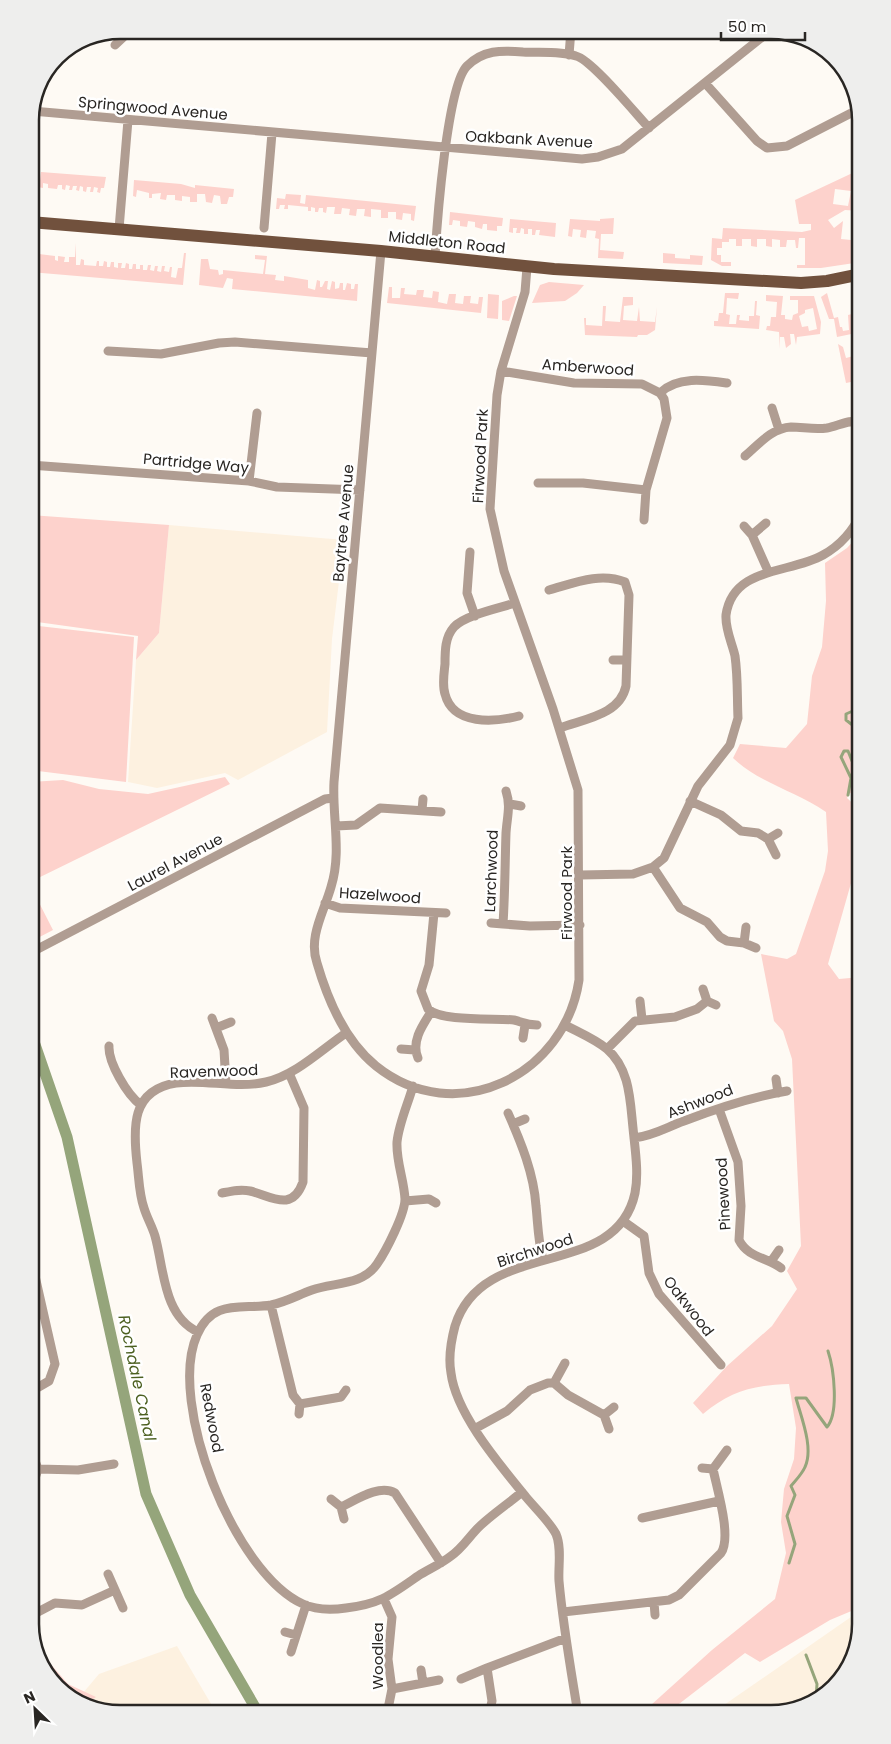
<svg xmlns="http://www.w3.org/2000/svg" width="891" height="1744" font-family="Poppins,sans-serif">
	<rect width="100%" height="100%" fill="#fefaf4"/>
	<!-- built -->
	<path fill="#fdf1e0" d="M169 525 344 540 332 639 327 732 238 780 225 773 157 788 128 782 136 660 159 633Z
		M861 1610V1624L846 1674 805 1707 771 1714H711Z
		M177 1646 217 1714H114L77 1700 99 1674Z"/>
	<!-- green -->
	<path fill="#fdd2cc" fill-rule="evenodd" d="M861 169 858 187 861 211 845 210 828 220 834 228 843 221 841 239 861 241V262L821 268H797V265H805V238H799L798 248H796L795 240H787L786 247H780V240L772 239V247L766 246V239H757V247L751 246V239H742V246H736V239H729V242H722V248H717V255H721V262H731V266H722L711 260 712 238 722 239 723 228 802 232 811 230V224H799L795 200ZM835 189 851 191 848 206 833 204Z
		M30 171H38L37 181 40 180 41 172 106 177 104 188H101L100 193 97 192 98 188 94 187 93 192H90L91 187H87L86 192 83 191V187L80 186 79 191 76 190 77 186H73L72 190H69L70 186 66 185 65 190 62 189V185H58L57 189 48 188V184L43 183V188L32 186Z
		M134 180 181 184 195 188V185L234 189 233 197H229L227 204H221L220 196 214 195 212 203 206 202 205 194H197V202H190V197L182 196V201L175 200V195H167L166 200 160 199 161 193 152 194V198H149V193L137 190 136 197 133 196Z
		M286 194 301 195 300 203 305 204 306 195 416 206 414 221 411 220V214L403 213 402 220 396 219V212H388V218H381V210L371 209V217L364 216 365 209H357L356 216 349 215 350 209 342 208 341 214H334L335 207H327L326 213 323 212V208H319L318 212H315V208L311 207V211H308V207L288 205V209H284L285 205H280L279 209H276L277 198 285 199Z
		M450 212 503 218 502 226H497V231L487 230V224H483L482 229 475 227V222L468 221 467 227 460 226V221L453 220 452 225H449Z
		M614 218 613 234H601L600 250 624 252 623 259 598 258 599 239 595 238 596 231 587 230 586 238 580 237 581 230 573 229 572 237 568 236 570 219 600 221V219Z
		M510 219 556 223 555 237 539 235 540 230H536L535 235H532V229H528V234H524V229L521 228 520 233H516L517 228H513V233L509 232Z
		M76 243V265H80L81 259 84 260V265L96 266 97 261H99V266H103L104 261 107 262V267H110L111 262H114V267L118 268V263H122L121 268H125L126 263 129 264V269H132L133 264H136V269H140V265H143V270H147L148 265H151L150 270 154 271 155 266H158L157 271 161 272 162 266H165L164 271 169 272 170 267H172L171 277 176 278 178 268H182L184 253H186L183 285 30 272V254H35V259H38L39 254 55 256V260L58 261V256L65 257 64 262H69V257H75Z
		M663 253 675 254V258L690 259V255L703 256 702 265 663 263Z
		M255 255 267 256 265 274 276 275 275 280 284 281V276L308 280V288L315 290 317 280 320 281V287H322L325 281H328L327 289 330 290 332 281 335 282V289L339 288 340 283H343V290H345L347 283 351 284V289H354L355 284H358L357 301 232 289 233 279 227 278 223 288 199 285 201 259H208L210 269 218 270 219 275 223 274V270L263 274 265 260 255 259Z
		M549 282 584 285 577 293 565 301 532 303 540 285Z
		M389 287H392V298H400L401 288H405L404 294 416 295 417 290H424L423 297 432 298 433 291 439 292 438 302 447 304 449 294H456L455 303 463 304 464 296H471L470 303 478 304 479 297H483L481 313 387 303Z
		M725 293H739L738 299 727 298 726 314 730 315 729 324H736L737 315H740L739 320 749 321V316H754L755 301H757L756 315 760 316 759 329 714 326V321H718L719 313H723Z
		M827 293 834 318 838 317 840 327H842L843 331 849 330 848 315 852 314 856 325 855 320 858 319 857 315 860 314 861 332 837 337 834 319H829L821 297Z
		M488 294 499 295 498 319 487 318Z
		M766 295 783 296 781 315H785V319L792 320 793 315 798 313V300H790V296H814L821 322 820 334 797 337 796 345 794 334H790L791 344 786 348 784 337H780V349L779 332 766 330 767 326H770L771 317H776L777 302 766 301ZM813 308 817 329 809 331 808 326 802 327 799 316 805 313V310Z
		M514 296H517L509 321 502 320V301Z
		M623 297H633V305L624 306 623 320 637 321 639 307 640 321 655 322 657 307 655 330 647 335H638L637 337 585 335 584 318H586V325L602 326 603 306H606L605 321 620 322Z
		M838 344 843 347 846 358 861 354V380L846 383Z
		M30 515 169 525 159 633 136 660 138 636 30 621Z
		M857 537 861 540V796L850 793 847 798 861 811V848L828 964 839 979 861 977V1607L830 1620 760 1662 745 1653 666 1714H641L712 1650 775 1599 786 1553 781 1522 784 1489 794 1459 796 1428 789 1384C754 1385 730 1391 703 1414L693 1403 727 1366 772 1326 797 1289 787 1271 801 1246 792 1059 783 1031 774 1021 761 954 787 959 796 954 825 871 828 851 826 812C796 791 759 783 733 758L740 744 786 748 807 724 812 676 822 647 826 601 825 563 847 548Z
		M30 625 134 637 126 782 30 770Z
		M225 777 230 784 30 882V782L63 780 99 789 148 794Z
		M30 885 53 930 30 942Z
		M32 1624 48 1661 68 1684 96 1697 87 1703 65 1696 37 1658 30 1625Z"/>
	<g fill="none" stroke-linecap="round" stroke-linejoin="round">
		<!-- stream -->
		<path stroke="#95a57b" stroke-width="3" d="M861 690 855 684V679L861 669
			M861 747 854 739 855 727 846 720V714L855 710 861 697
			M848 795 851 778 841 757 844 751H848L852 761 861 756
			M789 1563 795 1544 787 1516 795 1495 791 1486C796 1480 802 1474 805 1467 814 1448 801 1417 796 1398H806L827 1427C839 1413 834 1369 828 1351
			M806 1655 817 1684 816 1699"/>
		<!-- canal -->
		<path stroke="#95a57b" stroke-width="11" d="M30 1030 67 1137 146 1494 190 1595 259 1714"/>
		<!-- street -->
		<path stroke="#b09d92" stroke-width="9" d="M115 45 131 30
			M569 55 571 30
			M705 83 757 141 767 148 787 146 859 109
			M32 111 582 159 598 157 622 149 771 30
			M264 228 272 133
			M119 229 128 120
			M381 251 334 782C332 816 342 853 331 887 324 912 308 937 317 963 328 1001 345 1041 376 1066 456 1130 565 1075 579 980L578 790 553 709 504 571 490 509 497 395 501 371 525 292 527 267
			M435 257C437 223 447 86 467 66 483 50 501 50 523 52 540 53 560 51 576 56 592 60 635 113 649 128
			M108 351 161 354 219 343 235 342 372 353
			M501 371 574 383 642 384 660 393 664 399 667 418 646 490 644 520
			M660 393C677 376 705 380 727 383
			M772 408 779 430
			M745 456C759 444 772 428 791 427 803 427 814 430 827 428 838 426 849 419 861 422
			M30 465 249 481 277 487 360 490
			M249 481 257 413
			M538 483H583L646 490
			M744 526 752 535 768 571
			M752 535 766 523
			M470 552 467 593 475 616
			M549 590C574 583 600 572 625 582L629 595 626 686C620 715 584 719 560 728
			M515 603C500 608 465 615 454 627 445 637 445 651 445 664 444 674 442 685 445 694 453 726 495 722 519 716
			M613 660H626
			M506 791C511 806 507 817 506 833 505 863 505 893 503 924L530 926 580 925
			M690 801 721 815 741 831 758 833 768 839 776 855
			M510 804 521 806
			M422 810 423 799
			M336 826 356 825 380 808 441 812
			M768 839 778 833
			M653 867 680 908 707 922 720 937 727 941 744 943 746 927
			M580 875 633 874 653 867 664 858 698 786 730 745 738 718C737 697 738 677 735 656 732 643 725 629 726 615 733 566 790 574 823 555 841 545 853 531 861 513
			M325 903 340 908 446 913
			M434 913 429 965 421 991 428 1009C441 1022 495 1018 514 1020 523 1022 525 1025 537 1025
			M491 923 503 924
			M744 943 756 948
			M30 953 325 799 333 798
			M640 1001 642 1019
			M707 1001 716 1005
			M212 1018 224 1050 226 1084
			M565 1025C578 1032 595 1039 607 1049 630 1069 630 1100 633 1128 635 1149 639 1173 635 1193 616 1282 483 1236 455 1326 451 1341 448 1357 451 1373 456 1414 500 1465 526 1497 536 1509 549 1521 556 1534 562 1548 558 1567 559 1581 563 1626 571 1670 578 1714
			M216 1028 231 1022
			M523 1038 525 1025
			M109 1046C108 1062 127 1095 141 1105
			M401 1049 415 1050
			M607 1049 635 1021 675 1017 697 1009 707 1001 703 989
			M418 1058C411 1042 422 1026 431 1012
			M776 1079 778 1093
			M413 1086C408 1104 399 1123 397 1142 396 1161 404 1180 405 1199 405 1214 386 1251 377 1264 362 1286 334 1282 312 1290 298 1295 286 1302 271 1305 242 1310 213 1298 197 1335 167 1402 234 1573 303 1604 316 1610 332 1610 346 1608 380 1604 391 1595 418 1576 429 1569 441 1564 451 1556 463 1548 470 1535 481 1525 494 1513 509 1503 522 1492
			M719 1109 738 1162 741 1206 739 1240C748 1258 767 1257 781 1268
			M508 1113C521 1142 534 1174 536 1206 538 1225 538 1241 543 1260
			M513 1124 525 1119
			M634 1138C653 1136 667 1127 684 1121 718 1108 751 1097 787 1091
			M222 1193C232 1191 240 1189 250 1191 271 1196 292 1213 303 1182L304 1108 289 1073
			M405 1201 429 1199 436 1203
			M623 1221 644 1236 649 1273 659 1294 721 1365
			M772 1260 779 1250
			M271 1305 293 1395 300 1404 299 1414
			M198 1332C163 1316 164 1268 155 1236 152 1226 147 1218 144 1208 139 1194 139 1178 137 1163 133 1128 131 1090 176 1083 206 1079 236 1089 266 1082 296 1075 321 1050 346 1033
			M554 1383 565 1363
			M30 1392 49 1381 55 1364 30 1254
			M300 1404 341 1397 346 1390
			M604 1415 614 1407
			M30 1424V1399
			M476 1428 507 1411 530 1390 548 1383H554L568 1395 604 1415 609 1429
			M30 1447 38 1469 78 1470 114 1464
			M702 1468 713 1469
			M33 1484 38 1469
			M331 1499 341 1507 344 1519
			M341 1507C356 1500 379 1484 395 1493L441 1563
			M642 1518 719 1501
			M108 1574 123 1608
			M384 1599 392 1617 388 1659 392 1689 387 1714
			M654 1602 655 1615
			M30 1611 36 1613 55 1603 82 1605 115 1590
			M563 1612 669 1600 679 1595 721 1553C732 1537 717 1489 713 1469L727 1450
			M285 1632 296 1635
			M291 1652 306 1605
			M421 1670 423 1683
			M461 1679 487 1668
			M392 1689 439 1680
			M342 1712 344 1714
			M489 1714 492 1701 487 1668 566 1638"/>
		<!-- primary -->
		<path stroke="#71513d" stroke-width="12" d="M30 222 381 251 554 269 801 283 827 281 861 274"/>
	</g>
	<g text-anchor="middle" dominant-baseline="central" stroke-width="5" stroke-linejoin="round" paint-order="stroke">
		<!-- street labels -->
		<g font-size="15" fill="#292623" stroke="#fff">
			<text transform="translate(153 108) rotate(5)">Springwood Avenue</text>
			<text transform="translate(529 139) rotate(3)">Oakbank Avenue</text>
			<text transform="translate(447 242) rotate(6)">Middleton Road</text>
			<text transform="translate(588 367) rotate(4)">Amberwood</text>
			<text transform="translate(480 456) rotate(-87)">Firwood Park</text>
			<text transform="translate(196 463) rotate(5)">Partridge Way</text>
			<text transform="translate(343 523) rotate(-85)">Baytree Avenue</text>
			<text transform="translate(175 862) rotate(-28)">Laurel Avenue</text>
			<text transform="translate(491 871) rotate(-88)">Larchwood</text>
			<text transform="translate(566 893) rotate(-90)">Firwood Park</text>
			<text transform="translate(380 895) rotate(4)">Hazelwood</text>
			<text transform="translate(214 1071) rotate(-2)">Ravenwood</text>
			<text transform="translate(700 1101) rotate(-21)">Ashwood</text>
			<text transform="translate(723 1194) rotate(-93)">Pinewood</text>
			<text transform="translate(535 1250) rotate(-18)">Birchwood</text>
			<text transform="translate(689 1306) rotate(52)">Oakwood</text>
			<text transform="translate(212 1418) rotate(79)">Redwood</text>
			<text transform="translate(377 1656) rotate(-90)">Woodlea</text>
		</g>
		<!-- water labels -->
		<g font-size="16" font-style="italic" fill="#4c6021" stroke="#fff">
			<text transform="translate(137 1378) rotate(78)">Rochdale Canal</text>
		</g>
	</g>
	<!-- crop -->
	<path d="M0 0H891V1744H0ZM120 39H771A81 81 0 0 1 852 120V1624A81 81 0 0 1 771 1705H120A81 81 0 0 1 39 1624V120A81 81 0 0 1 120 39Z" fill="#eeeeed" fill-rule="evenodd"/>
	<path fill="none" stroke="#292623" stroke-width="2.5" d="M120 39H771A81 81 0 0 1 852 120V1624A81 81 0 0 1 771 1705H120A81 81 0 0 1 39 1624V120A81 81 0 0 1 120 39Z"/>
	<!-- north arrow -->
	<g transform="translate(35 1709) rotate(335)" stroke="#ffffff" stroke-width="4" paint-order="stroke">
	<path d="M0-4L9 19L0 12L-9 19Z" fill="#292623"/>
	<text y="-8" font-size="14" font-weight="bold" text-anchor="middle" fill="#292623">N</text>
	</g>
	<!-- scale -->
	<path d="M721 32v8h84v-8" fill="none" stroke="#292623" stroke-width="2.5"/>
	<text x="728" y="32" font-size="15" fill="#292623" stroke="#ffffff" stroke-width="4" paint-order="stroke">50 m</text>
</svg>
